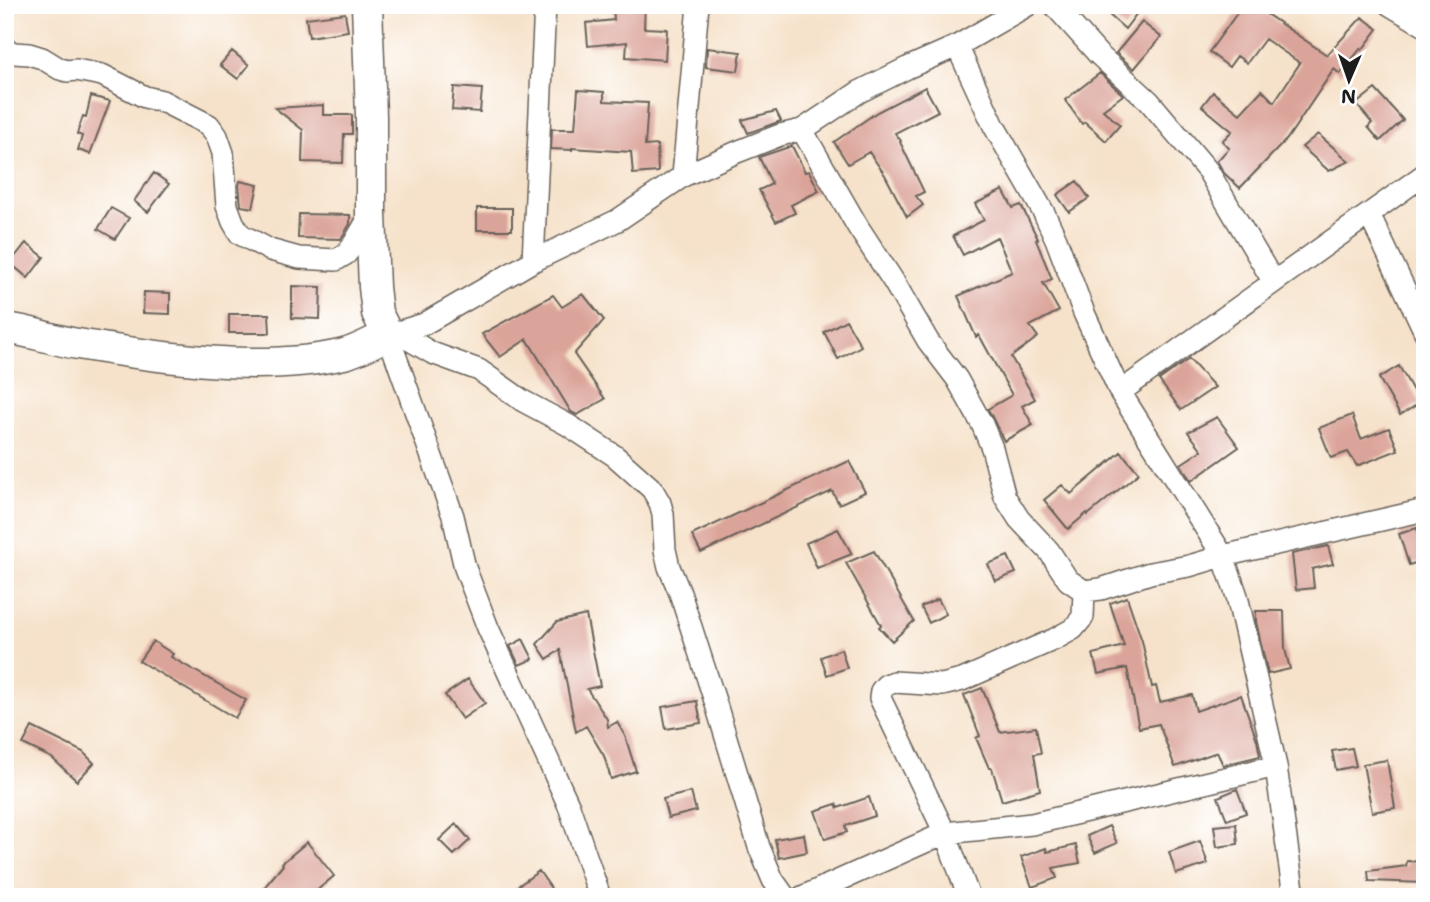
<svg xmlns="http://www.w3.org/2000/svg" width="1430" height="902" font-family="'Shantell Sans',sans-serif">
	<rect width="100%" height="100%" fill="#fff"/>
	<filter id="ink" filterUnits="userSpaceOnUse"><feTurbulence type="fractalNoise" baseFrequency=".0143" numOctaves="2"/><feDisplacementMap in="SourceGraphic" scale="14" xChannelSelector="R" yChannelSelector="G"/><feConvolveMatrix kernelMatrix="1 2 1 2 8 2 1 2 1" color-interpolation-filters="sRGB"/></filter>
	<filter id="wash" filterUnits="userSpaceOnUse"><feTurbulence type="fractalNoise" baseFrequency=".00686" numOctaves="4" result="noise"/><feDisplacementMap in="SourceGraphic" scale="28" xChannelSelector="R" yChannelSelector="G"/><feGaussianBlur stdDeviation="1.57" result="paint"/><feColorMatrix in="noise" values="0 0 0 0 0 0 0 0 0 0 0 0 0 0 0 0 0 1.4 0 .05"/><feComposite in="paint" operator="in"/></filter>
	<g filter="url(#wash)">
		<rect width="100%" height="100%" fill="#f6e2ca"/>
		<g id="blocks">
			<!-- building -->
			<path fill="#dba49a" d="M613 5H645L644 28 667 29 665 60 626 57 627 42 588 46 586 23 614 20Z
				M1098 5H1143L1125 29Z
				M1243 5H1253L1327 55 1362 17 1378 29 1362 50 1361 48 1340 74 1334 69 1287 139 1240 188 1224 173 1217 161 1229 148 1222 141 1232 131 1202 106 1213 92 1240 114 1262 90 1274 102 1300 63 1265 39 1247 63 1237 56 1229 67 1209 52Z
				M345 13 348 31 309 37 306 18Z
				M1142 22 1161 37 1134 69 1116 53Z
				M707 48 741 52 738 71 706 67Z
				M232 51 249 65 238 79 220 65Z
				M1100 73 1123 95 1103 110 1120 125 1106 141 1085 122 1082 124 1065 100Z
				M454 87 482 89 480 112 452 110Z
				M925 87 938 111 895 133 901 141 900 142 924 192 916 196 923 205 907 217 885 175 869 152 848 164 834 142 877 112Z
				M1375 89 1403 120 1380 141 1368 127 1372 123 1356 104Z
				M578 90 604 92V101L648 103 645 146 657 145 658 172 633 174 631 152 572 148V150L551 149 552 129H575Z
				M91 96 110 101 90 154 78 150 82 136 77 134 83 116 86 117Z
				M323 105V115H352V134H344L343 163 302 162 303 130 275 108Z
				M776 111 781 121 748 133 742 120Z
				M1318 134 1349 161 1329 171 1302 147Z
				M792 146 805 172 809 171 819 191 791 205 795 213 776 222 759 190 772 184 759 157Z
				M154 173 169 184 148 212 134 201Z
				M240 181 258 185 253 208 241 206 239 185Z
				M1077 181 1089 198 1069 212 1057 195Z
				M1003 190 1013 208 1021 205 1038 239 1036 240 1052 279 1043 283 1059 311 1030 326 1038 337 1011 357 1035 399 1022 406 1033 425 1004 441 988 409 1012 395 979 335 976 337 958 296 1012 272 997 237 963 255 953 236 984 220 975 204Z
				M111 208 129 218 115 239 98 229Z
				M477 208H512V230H477Z
				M299 214 350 215V224L341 239 298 238Z
				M26 243 44 257 28 278 10 263Z
				M292 286 321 287 320 319 292 318Z
				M144 292 170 293V314L143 313Z
				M583 294 604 320 574 354 605 399 577 415 571 412 527 339 500 357 482 334 553 295 562 307Z
				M229 314H269L270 333H229Z
				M846 320 861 346 838 359 824 332Z
				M1189 359 1215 387 1181 410 1159 380Z
				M1399 366 1420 403 1400 415 1379 378Z
				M1352 415 1361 439 1389 428 1398 450 1357 466 1348 452 1331 458 1319 428Z
				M1217 417 1239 447 1191 481 1181 464 1202 450 1188 432Z
				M1121 452 1139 473 1088 515 1087 513 1068 529 1044 500 1062 485 1071 494Z
				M849 461 865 492 839 504 832 491 701 553 692 535Z
				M1417 528 1425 554V560L1409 565 1399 534Z
				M838 529 852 554 817 568 806 543Z
				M1328 546 1333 564 1312 569 1314 588 1296 590 1292 554Z
				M874 551 914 621 892 641 879 627 881 625 846 563Z
				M1008 556 1016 573 995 581 988 564Z
				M1127 597 1142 641 1152 687 1156 686 1160 702 1192 695 1196 711 1241 695 1257 740 1260 756 1223 765 1217 752 1175 767 1159 724 1139 728 1127 668 1098 674 1093 654 1124 646 1110 603Z
				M938 599 946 614 929 623 921 607Z
				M1256 611H1284L1285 649 1290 669 1268 674 1256 622Z
				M586 615 600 686 587 689 607 719 608 727 617 722 625 736 636 771 611 779 604 756 586 726 576 732 560 650 547 659 537 644 557 622Z
				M523 639 533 659 519 665 510 646Z
				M153 641 173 654 171 657 246 700 235 718 139 661Z
				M841 649 847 668 827 675 821 657Z
				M468 679 485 703 462 719 445 695Z
				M982 688 1000 732 1036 727 1041 753 1034 754 1040 790 1002 801 992 768H989L976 738 980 736 964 695Z
				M697 701 701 723 666 729 662 707Z
				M32 727 83 752 94 763 77 781 52 758 23 744Z
				M1352 748 1356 766 1336 770 1332 751Z
				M1387 760 1395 808 1372 812 1363 764Z
				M1237 789 1246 813 1227 820 1218 797Z
				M691 792 696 811 668 818 663 799Z
				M869 797 875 816 845 826 847 832 825 839 815 811 836 804 838 808Z
				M456 824 470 840 454 855 439 840Z
				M1236 824 1238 844 1217 847 1214 826Z
				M1109 826 1117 843 1095 853 1087 836Z
				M804 834 807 852 779 858 775 839Z
				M1200 841 1208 864 1176 874 1169 852Z
				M307 842 334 876 309 897H256L283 865 282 863Z
				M1076 845 1080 863 1053 868 1057 878 1032 887 1021 857 1046 848 1047 852Z
				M1407 861 1425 862V883L1369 881 1368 871 1406 866Z
				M539 871 557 897H526L518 886Z"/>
		</g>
	</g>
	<g filter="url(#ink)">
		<use href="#blocks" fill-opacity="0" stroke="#686159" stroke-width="2"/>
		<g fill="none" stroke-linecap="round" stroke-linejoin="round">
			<defs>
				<path id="street" d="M1054 5 1098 54 1149 101 1208 171 1273 281
					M1390 5 1425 26
					M957 46 994 126 1044 213 1056 239 1084 313 1120 392 1223 556 1237 596 1276 766 1294 897
					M5 49 14 53 29 54 42 58 60 69 67 71 76 70 102 75 145 97 162 101 209 125 217 136 223 153 227 206 233 222 240 234 270 250 299 258 336 260 346 254 353 245 370 216
					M802 130 858 227 894 282 928 341 957 379 982 424 992 448 1005 497 1019 519 1049 551 1068 580 1084 591 1101 589 1150 573 1189 566 1223 556 1425 510
					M683 176 698 5
					M1369 214 1425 332
					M533 261 545 5
					M396 332 432 353 479 370 523 401 568 425 615 456 652 489 660 503 663 514 665 550 669 567 680 593 715 701 759 847 773 880 785 897
					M1120 392 1425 174
					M600 897 569 806 488 628 465 568 453 516 388 335 424 324 533 261 618 220 683 176 737 152 780 135 802 130 859 92 907 68 957 46 1028 5
					M802 897 945 833 1032 824 1276 766
					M969 897 945 833 880 698 881 691 886 685 894 682 942 685 962 680 1055 639 1073 629 1083 617 1084 591"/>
				<path id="secondary" d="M5 328C30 331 53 340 78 344 160 358 263 373 344 354 359 350 374 341 388 335L377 313 374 287 371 214V116L367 5"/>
			</defs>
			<!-- street casing -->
			<use href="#street" stroke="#686159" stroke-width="24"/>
			<!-- secondary casing -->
			<use href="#secondary" stroke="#686159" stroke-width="33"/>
			<!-- street -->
			<use href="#street" stroke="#fff" stroke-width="21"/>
			<!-- secondary -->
			<use href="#secondary" stroke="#fff" stroke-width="30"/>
		</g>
	</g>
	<!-- margin -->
	<rect width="1430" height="902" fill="none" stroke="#fff" stroke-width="28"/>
	<!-- north arrow -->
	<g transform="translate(1349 80) rotate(182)" stroke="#ffffff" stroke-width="5" paint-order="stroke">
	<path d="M0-5L12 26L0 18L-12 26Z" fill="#1c1c1c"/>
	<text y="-10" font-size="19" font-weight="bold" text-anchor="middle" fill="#1c1c1c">N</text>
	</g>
</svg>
